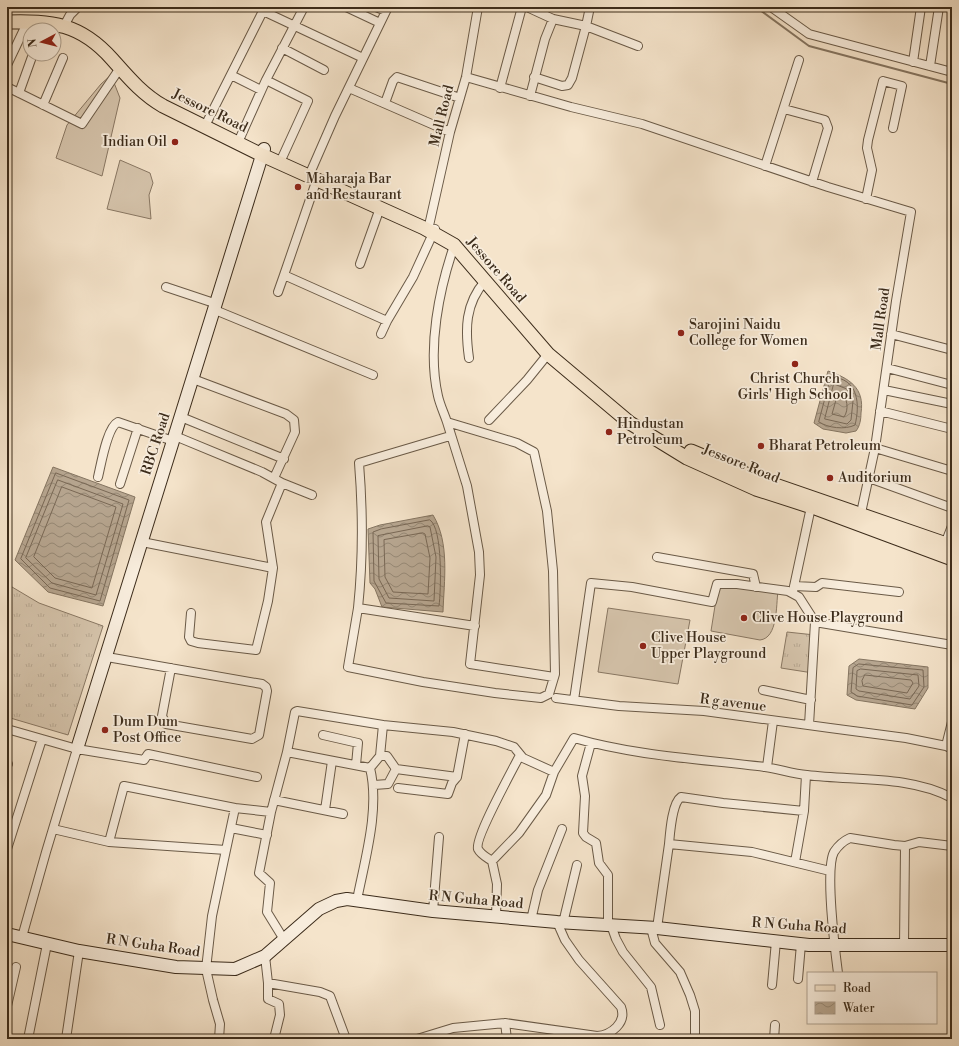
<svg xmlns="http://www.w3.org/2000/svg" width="959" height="1046" font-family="'Libre Bodoni',serif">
	<defs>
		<pattern id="grass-tufts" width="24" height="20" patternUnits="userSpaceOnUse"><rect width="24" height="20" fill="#d6c5ad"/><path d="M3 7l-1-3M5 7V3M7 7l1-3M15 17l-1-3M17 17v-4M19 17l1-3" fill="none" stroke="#b9a994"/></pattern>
		<pattern id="water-waves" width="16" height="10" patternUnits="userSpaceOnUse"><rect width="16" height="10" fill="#b6a58f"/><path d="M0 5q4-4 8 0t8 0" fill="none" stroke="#958774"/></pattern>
	</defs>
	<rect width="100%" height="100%" fill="#f5e4cb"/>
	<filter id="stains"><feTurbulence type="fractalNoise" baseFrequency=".005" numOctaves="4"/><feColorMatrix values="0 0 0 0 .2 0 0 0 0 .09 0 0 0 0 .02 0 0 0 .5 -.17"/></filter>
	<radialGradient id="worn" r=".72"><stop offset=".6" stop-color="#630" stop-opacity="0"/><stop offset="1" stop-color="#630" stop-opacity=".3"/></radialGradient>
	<!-- grass -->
	<path fill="url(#grass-tufts)" stroke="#897864" d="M7 584 39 603 103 626 68 735 7 717Z
		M787 632 815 635 813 673 781 668Z"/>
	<!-- pitch -->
	<path fill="#d6c5ad" stroke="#897864" d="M111 75 120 98 102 176 56 158 67 125 101 84Z
		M120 160 150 173 153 183 149 195 151 219 107 209Z
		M718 587 778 591C776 605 778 638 760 640L711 631Z
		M608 608 690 620 678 684 598 672Z"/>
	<!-- water -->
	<path fill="url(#water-waves)" stroke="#857561" d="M828 371C849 378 865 388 861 413 861 419 860 426 856 431L846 433 823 429 814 423Z
		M53 467 135 497 103 606 48 592 15 560Z
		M433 515C450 543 444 581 443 612L382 607 375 589 370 583 368 529 380 525Z
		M859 659 928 667V688L915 709 856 700 847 695 849 666Z"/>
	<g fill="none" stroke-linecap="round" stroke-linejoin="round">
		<!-- shore -->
		<path stroke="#796855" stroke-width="1" d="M831 377C859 378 860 405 855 425 845 430 828 428 819 422Z
			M834 384 847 389 853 401 851 420 847 424 825 419Z
			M840 392C848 397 849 410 844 417L832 414 838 393Z
			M56 473 129 500 100 601 50 588 21 559Z
			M58 480 123 504 96 595 52 583 26 558Z
			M62 487 116 507 92 588 55 578 34 557Z
			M430 520C443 528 441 591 439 606L386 603 374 581 373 532 381 529Z
			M428 526 430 527 436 557 434 601 389 598 379 579 378 536Z
			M423 533 425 534 430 558 428 594 393 592 385 577 384 540Z
			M859 664 923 670 924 687 912 705 857 696 851 692 853 668Z
			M861 669 918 675 919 686 910 699 859 691 856 689 857 671Z
			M865 675 911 680 913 683 907 693 863 686 862 681Z"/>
		<!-- stream -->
		<path stroke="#857561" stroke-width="2" d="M756 7 809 46 952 84"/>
		<defs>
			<path id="street" d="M346 7 380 23
				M376 7 386 11
				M527 7 553 19 586 26 590 7
				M682 7H695
				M725 7H726
				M771 7 809 34 952 72
				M64 26 70 15 78 7
				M282 48 324 70
				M913 62 921 7
				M7 65 28 21
				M930 66 939 7
				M231 75 261 90
				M466 77 571 107 642 124 828 187 911 212 896 301 875 448 861 513
				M534 77 562 86 568 85 572 78 586 26 638 46
				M266 80 308 101 282 158
				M7 87 82 124 120 68
				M349 88 450 132
				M500 88 522 7
				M19 93 33 54
				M530 96 545 39 553 19
				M385 103 393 81 397 77 460 98
				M43 105 63 58
				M784 109 825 120 828 128 812 182
				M207 122 263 11 363 58
				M240 138 266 80 304 7
				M765 166 799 60
				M311 171 335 116 388 7
				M317 179 284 275 387 321 413 277 435 229
				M866 199 872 170 867 148 868 140 883 81 902 86 893 128
				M428 230 450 132 466 77 478 7
				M360 264 380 208
				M166 287 217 304
				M278 292 284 275
				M215 310 373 375
				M381 334 387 321
				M891 334 952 350
				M469 358C465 329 465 304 485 281
				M887 368 952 385
				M193 379 286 414 294 420 295 432 274 478
				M884 390 952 404
				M880 411 952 429
				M181 417 284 459
				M489 420 527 380 548 354
				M447 422 467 486 479 552 480 575 470 664 554 677
				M175 436 262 472 282 483 266 522 273 568 268 601 256 650 198 643 191 641 189 637 191 613
				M450 436 359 463C363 512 363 560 358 608L475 626
				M875 448 952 471
				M98 477C101 465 107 427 118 422L173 441
				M869 478 952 508
				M282 483 312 495
				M120 484 138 428
				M142 542 273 568
				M945 544 952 526
				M657 557 753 574 756 587
				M794 586 816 587 822 583 899 592
				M793 591 811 507
				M358 608 348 667 423 682 495 693 541 698 549 694 555 674 553 571 547 511 534 452 517 443 447 422C444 413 440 405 438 396 427 348 439 289 455 243
				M815 622 952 645
				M107 657 262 684 266 687 267 691 259 735 252 739 166 724 162 716 171 668
				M763 690 811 700
				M556 698 619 706 704 711 830 728 906 738 946 746 952 749
				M574 700 591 583 632 587 712 602 717 584H737L788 591 799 597 815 622 809 725
				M383 725 453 732 496 741 514 747 523 758 554 772 574 738C636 756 701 759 765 767 779 769 793 774 807 775 853 781 910 775 952 798
				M7 729 77 749 144 760 148 754 257 777
				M323 735 358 743 356 765
				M591 743 582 776 585 796 583 833 586 837 596 843 599 863 608 875V925
				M946 746 952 722
				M287 752 295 712 297 711 383 725 380 756
				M7 764H8
				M767 767 773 721
				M370 768 380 756H387L396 769 457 777
				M374 785 388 784 396 769
				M398 788 448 794 452 783 457 777 465 734
				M274 800 343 814
				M325 810 332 761
				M271 812 287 752 370 768
				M231 828 267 835
				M53 829 109 842 124 786 235 808 271 812 259 873 270 883 267 912 283 938
				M109 842 226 850 235 808
				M669 844C670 833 672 803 681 797L723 803 804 811
				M7 849 42 739
				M492 861C488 858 481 855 478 849 474 839 513 769 520 755
				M795 862 804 811 806 775
				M357 900C365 859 380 809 370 768
				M433 911 439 837
				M496 916 497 884 492 861 519 833 546 795 554 772
				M531 920 538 890 562 829
				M563 923 577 865
				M611 925 616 939 623 952 651 987 660 1025
				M651 928 655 943 680 972 690 995 695 1011V1039
				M657 928 669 844 752 852 830 871
				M22 937 46 852 77 749
				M904 946 905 846
				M265 956 268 983 320 992 330 996 346 1039
				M838 973C835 950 825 869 834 852 838 846 843 841 850 838L894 845 905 846 919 842 952 846
				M798 979 801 944
				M268 983V999L279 1004 280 1015 274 1039
				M772 985 776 941
				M7 1006 16 967
				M505 1023 507 1039
				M28 1039 47 944
				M66 1039 79 951
				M219 1039 220 1024 213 1000 206 969 212 916 226 850
				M417 1039 453 1028 505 1023 597 1036C611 1035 627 1023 621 1007L579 960 565 940 557 922
				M774 1039 775 1025"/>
			<path id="secondary" d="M77 749 264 149
				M7 934 79 951 176 967 235 969 265 956 319 909 336 901 347 899 433 911 557 922 657 928 809 945H952"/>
			<path id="primary" d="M7 22C52 21 80 23 112 59 128 77 142 94 163 106L262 155 424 228 454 245 548 354 630 423 687 458 756 489 815 508 952 559
				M691 451 758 479 952 546"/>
		</defs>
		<!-- street casing -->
		<use href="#street" stroke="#6a5a47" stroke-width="10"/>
		<!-- secondary casing -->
		<use href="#secondary" stroke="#3c2c1b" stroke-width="14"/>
		<!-- primary casing -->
		<use href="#primary" stroke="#3c2c1b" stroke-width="15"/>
		<!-- street -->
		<use href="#street" stroke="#f8eddd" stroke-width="8"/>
		<!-- secondary -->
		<use href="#secondary" stroke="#f8eddd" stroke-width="12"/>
		<!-- primary -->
		<use href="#primary" stroke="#f5e4cb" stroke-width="13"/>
	</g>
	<!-- markers -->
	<g fill="#8f2418" stroke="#f8eddd" stroke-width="1.5">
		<circle cx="175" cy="142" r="4"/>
		<circle cx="298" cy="187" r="4"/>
		<circle cx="681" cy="333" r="4"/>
		<circle cx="795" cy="364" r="4"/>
		<circle cx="609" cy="432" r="4"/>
		<circle cx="761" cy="446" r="4"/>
		<circle cx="830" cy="478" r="4"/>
		<circle cx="744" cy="618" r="4"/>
		<circle cx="643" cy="646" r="4"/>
		<circle cx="105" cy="730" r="4"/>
	</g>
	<g text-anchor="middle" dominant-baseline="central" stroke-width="3.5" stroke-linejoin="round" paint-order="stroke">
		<!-- street labels -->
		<g font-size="14" fill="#3c2c1b" stroke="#f8eddd">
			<text transform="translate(210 111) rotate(26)">Jessore Road</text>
			<text transform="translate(442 116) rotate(-76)">Mall Road</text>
			<text transform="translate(496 270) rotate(49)">Jessore Road</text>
			<text transform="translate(881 319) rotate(-82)">Mall Road</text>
			<text transform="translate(156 444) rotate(-72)">RBC Road</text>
			<text transform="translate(741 464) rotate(22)">Jessore Road</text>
			<text transform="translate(733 703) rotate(7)">R g avenue</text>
			<text transform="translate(476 900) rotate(5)">R N Guha Road</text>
			<text transform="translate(799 926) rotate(4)">R N Guha Road</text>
			<text transform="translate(153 946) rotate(8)">R N Guha Road</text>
		</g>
		<!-- poi labels -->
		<g font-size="14" fill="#3c2c1b" stroke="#f8eddd" text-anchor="start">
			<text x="167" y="142" text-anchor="end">Indian Oil</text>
			<text x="306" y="179">Maharaja Bar<tspan x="306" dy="16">and Restaurant</tspan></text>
			<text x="689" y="325">Sarojini Naidu<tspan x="689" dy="16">College for Women</tspan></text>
			<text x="795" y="379" text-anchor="middle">Christ Church<tspan x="795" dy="16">Girls' High School</tspan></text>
			<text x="617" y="424">Hindustan<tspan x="617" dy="16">Petroleum</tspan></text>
			<text x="769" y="446">Bharat Petroleum</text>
			<text x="838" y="478">Auditorium</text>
			<text x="752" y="618">Clive House Playground</text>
			<text x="651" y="638">Clive House<tspan x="651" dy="16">Upper Playground</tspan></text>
			<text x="113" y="722">Dum Dum<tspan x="113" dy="16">Post Office</tspan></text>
		</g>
	</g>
	<!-- margin -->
	<rect width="959" height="1046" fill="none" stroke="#f5e4cb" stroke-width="24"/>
	<rect x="8" y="8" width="943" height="1030" fill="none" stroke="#3c2c1b" stroke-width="2"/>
	<rect x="12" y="12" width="935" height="1022" fill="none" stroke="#3c2c1b"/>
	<!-- legend -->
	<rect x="807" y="972" width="130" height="52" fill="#f8eddd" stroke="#ada08f"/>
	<rect x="815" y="985" width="20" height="6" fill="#f5e4cb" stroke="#ada08f"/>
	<text x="843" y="992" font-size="12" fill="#3c2c1b">Road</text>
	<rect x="815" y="1002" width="20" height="12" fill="url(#water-waves)" stroke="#ada08f"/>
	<text x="843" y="1012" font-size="12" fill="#3c2c1b">Water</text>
	<!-- north arrow -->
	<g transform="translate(42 42) rotate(263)"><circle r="19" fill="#f8eddd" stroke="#ada08f"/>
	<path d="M0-3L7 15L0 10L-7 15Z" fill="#8f2418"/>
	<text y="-6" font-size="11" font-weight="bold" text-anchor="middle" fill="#3c2c1b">N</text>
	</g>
	<rect width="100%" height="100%" filter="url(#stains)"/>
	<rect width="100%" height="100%" fill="url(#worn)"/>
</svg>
